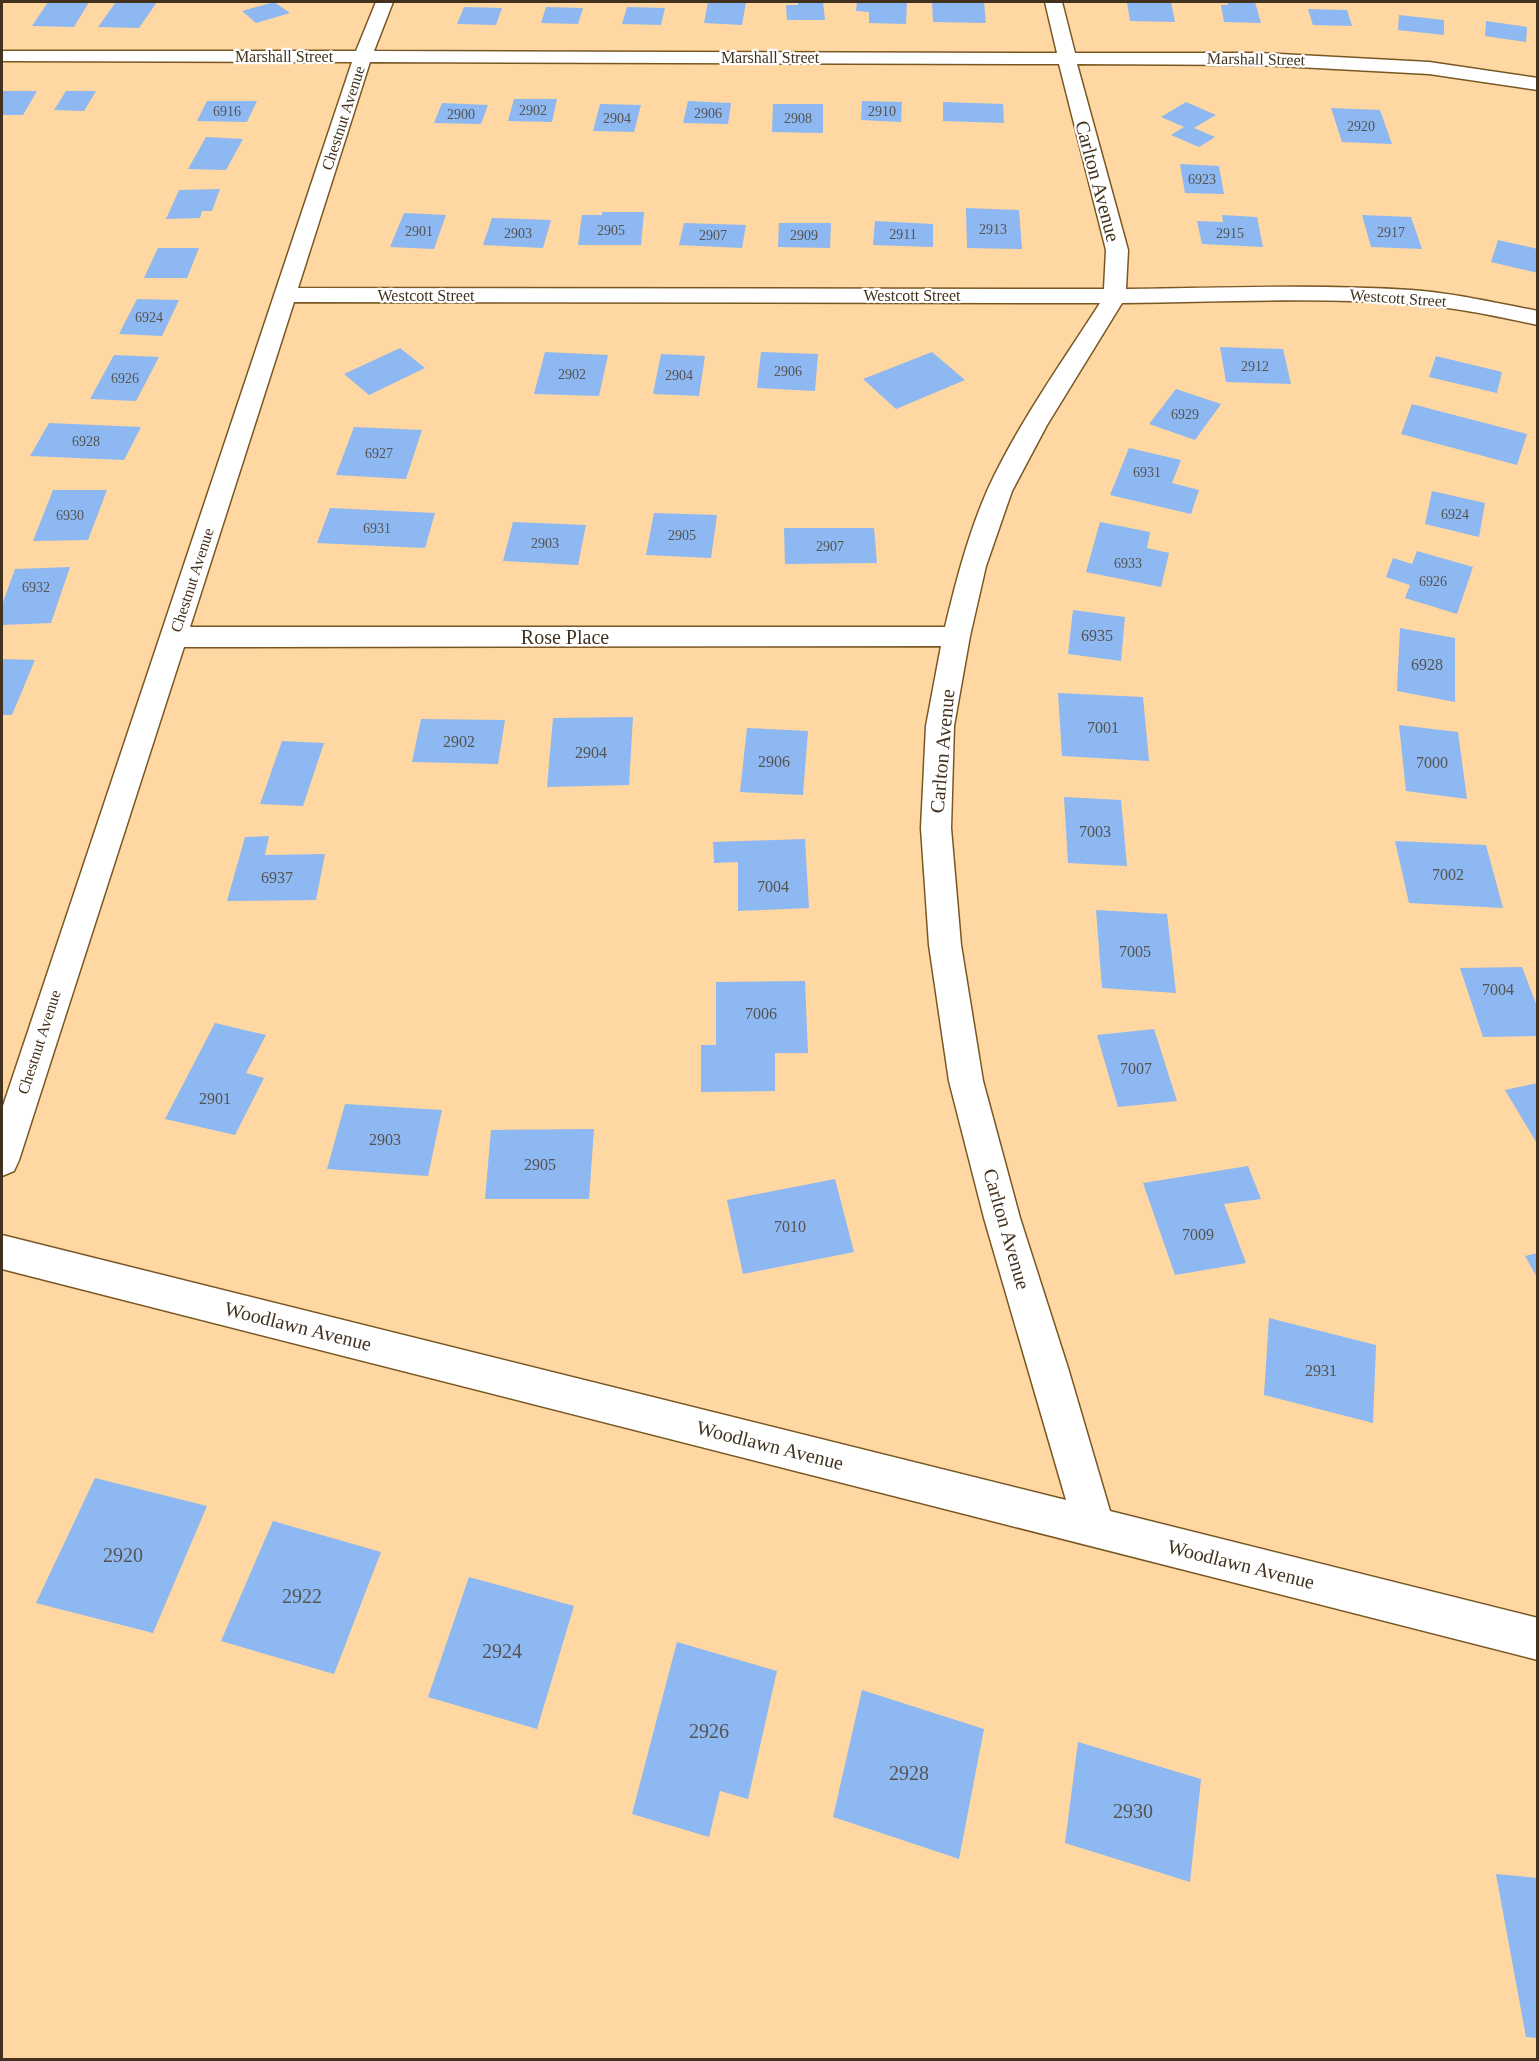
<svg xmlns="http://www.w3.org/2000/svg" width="1539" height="2061" font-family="'Times New Roman',serif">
	<rect width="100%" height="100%" fill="#fed7a2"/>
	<!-- building -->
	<path fill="#8db8f1" d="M48 2H89L74 27 32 26Z
		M116 2H157L139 28 98 27Z
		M274 2 290 13 256 23 242 11Z
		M708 2H746L742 25 704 23Z
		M798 2H823L825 20H787L786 5H798Z
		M857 2H907L906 24 869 23V12L856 11Z
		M932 2H984L986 23 933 22Z
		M1127 2H1171L1175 22 1130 21Z
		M1227 2H1255L1261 23 1224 22 1221 5H1228Z
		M464 7 502 8 496 25 457 24Z
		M546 7 583 8 578 24 541 23Z
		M627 7 665 8 661 25 622 24Z
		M1308 9 1347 10 1352 26 1313 25Z
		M1399 15 1444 20V35L1398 30Z
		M1486 21 1527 27 1526 42 1485 36Z
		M2 91H37L23 115H2Z
		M66 91H96L84 111 54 110Z
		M514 99H557L552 122 508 121Z
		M207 101H257L247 122 197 121Z
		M688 101 731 103 728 124 683 123Z
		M862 101 902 102 901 122 861 120Z
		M943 102 1003 104 1004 123 943 121Z
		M1186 102 1216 115 1194 128 1215 137 1199 147 1171 135 1184 127 1161 117Z
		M442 103 488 105 481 124 434 123Z
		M600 104 641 105 634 132 593 131Z
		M773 104H823V133L772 132Z
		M1331 108 1380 110 1392 144 1342 142Z
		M206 137 243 139 226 170 188 169Z
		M1180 164 1219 166 1224 194 1185 193Z
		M220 189 212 211H202L200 218 166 219 179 190Z
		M966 208 1019 210 1022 249 967 248Z
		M602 212H644L641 245H578L582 215H602Z
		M404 213 446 215 434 249 390 247Z
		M1222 215 1257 217 1263 247 1202 244 1197 221 1223 222Z
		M1362 215 1411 217 1422 249 1371 247Z
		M492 218 551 220 543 248 483 245Z
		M875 221 933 224V247L873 245Z
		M684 223 746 225 742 248 679 245Z
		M779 223H831L830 248 778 247Z
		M1498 240 1538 249V273L1491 262Z
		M158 248H199L187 278H144Z
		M137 299 179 300 162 336 119 334Z
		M1220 347 1283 349 1291 384 1226 382Z
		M400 348 425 368 369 395 344 374Z
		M545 352 608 355 599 396 534 394Z
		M761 352 818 354 815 391 757 388Z
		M932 352 965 380 896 409 863 379Z
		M661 354 705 356 699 396 653 394Z
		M114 355 159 357 136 401 90 399Z
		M1436 356 1502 372 1497 393 1429 377Z
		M1176 389 1221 404 1195 440 1149 424Z
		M1412 404 1527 434 1517 465 1401 434Z
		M49 423 141 427 124 460 30 456Z
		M354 427 422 430 406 479 336 475Z
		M1129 448 1181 460 1172 483 1199 490 1191 514 1110 495Z
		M53 490H107L88 540 33 541Z
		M1432 491 1485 503 1479 537 1425 524Z
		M330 508 435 513 425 548 317 543Z
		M654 513 717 515 711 558 646 555Z
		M513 522 586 525 578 565 503 561Z
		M1100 522 1150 532 1147 548 1169 553 1161 587 1086 572Z
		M784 528H874L877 563 785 564Z
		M1417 551 1473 567 1457 614 1405 598 1410 585 1386 577 1393 558 1412 564Z
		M70 567 51 623 2 625V605L15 569Z
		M1073 610 1125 617 1121 661 1068 654Z
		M1400 628 1455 638V702L1397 691Z
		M2 659 35 660 12 715H2Z
		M1058 693 1143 697 1149 761 1062 756Z
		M633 717 629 785 547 787 553 718Z
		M421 719 505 720 498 764 412 762Z
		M1399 725 1458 732 1467 799 1406 791Z
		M747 728 808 731 803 795 740 792Z
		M282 741 324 743 303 806 260 804Z
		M1064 797 1121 800 1127 866 1068 863Z
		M269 836 265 855 325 854 316 900 227 901 245 837Z
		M805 839 809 908 738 911V862L714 863 713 842Z
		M1395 841 1486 845 1503 908 1409 903Z
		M1096 910 1167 914 1176 993 1102 988Z
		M1522 967 1538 1009V1036L1483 1037 1460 968Z
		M805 981 808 1053H775V1091L701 1092V1045H716V982Z
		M215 1023 266 1035 246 1073 264 1078 235 1135 165 1119Z
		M1154 1029 1177 1101 1118 1107 1097 1035Z
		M1538 1083V1145L1505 1090Z
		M345 1104 442 1110 428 1176 327 1169Z
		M594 1129 589 1199H485L491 1130Z
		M1248 1166 1261 1199 1224 1204 1246 1263 1175 1275 1143 1183Z
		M835 1179 854 1252 743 1274 727 1200Z
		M1538 1253V1279L1525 1256Z
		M1269 1318 1376 1345 1373 1423 1264 1395Z
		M95 1478 207 1506 153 1633 36 1603Z
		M273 1521 381 1552 334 1674 221 1641Z
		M469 1577 574 1606 537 1729 428 1697Z
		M677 1642 777 1671 748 1799 720 1791 709 1837 632 1814Z
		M862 1690 984 1729 959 1859 833 1817Z
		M1078 1742 1201 1779 1190 1882 1065 1843Z
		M1496 1874 1538 1878V2038L1526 2037Z"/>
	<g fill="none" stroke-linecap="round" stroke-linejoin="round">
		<defs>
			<path id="minor" d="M376 2H393L374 51 1057 53 1045 2H1062L1075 53H1259L1429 62 1538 78V90L1429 74 1259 65 1077 64 1128 250 1126 289C1221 288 1316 284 1411 290 1453 293 1496 303 1538 311V325C1496 316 1454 307 1411 304 1315 297 1218 302 1122 303L1047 425 1012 491 986 566 970 636 954 726 951 828 961 945 983 1081 1020 1218 1068 1368 1110 1511 1538 1618V1660L2 1269V1235L1066 1500 984 1218 949 1081 929 945 921 828 926 726 941 646 184 647 19 1160 14 1171 2 1176V1109L352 62 2 61V51H356ZM370 62 1059 64 1106 250 1104 289 298 288ZM294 302 1100 303C1061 364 1017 425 987 491 968 535 956 581 945 627H190Z"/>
		</defs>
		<!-- minor casing -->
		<use href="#minor" stroke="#795723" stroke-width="3"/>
		<!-- minor -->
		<use href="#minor" fill="#fff" fill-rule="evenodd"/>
	</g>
	<g text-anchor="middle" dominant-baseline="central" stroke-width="4.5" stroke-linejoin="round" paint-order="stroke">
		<!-- far-number labels -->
		<g font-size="14" fill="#555452">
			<text x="533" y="110">2902</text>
			<text x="227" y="111">6916</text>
			<text x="882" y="111">2910</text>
			<text x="708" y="113">2906</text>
			<text x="461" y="114">2900</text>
			<text x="617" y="118">2904</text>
			<text x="798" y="118">2908</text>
			<text x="1361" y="126">2920</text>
			<text x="1202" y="179">6923</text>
			<text x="993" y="229">2913</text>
			<text x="611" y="230">2905</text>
			<text x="419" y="231">2901</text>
			<text x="1391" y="232">2917</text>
			<text x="518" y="233">2903</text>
			<text x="1230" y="233">2915</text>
			<text x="903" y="234">2911</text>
			<text x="713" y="235">2907</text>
			<text x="804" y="235">2909</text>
			<text x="149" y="317">6924</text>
			<text x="1255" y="366">2912</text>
			<text x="788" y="371">2906</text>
			<text x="572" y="374">2902</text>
			<text x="679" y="375">2904</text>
			<text x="125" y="378">6926</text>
			<text x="1185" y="414">6929</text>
			<text x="86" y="441">6928</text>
			<text x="379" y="453">6927</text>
			<text x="1147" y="472">6931</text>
			<text x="1455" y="514">6924</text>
			<text x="70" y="515">6930</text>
			<text x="377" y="528">6931</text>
			<text x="682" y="535">2905</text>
			<text x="545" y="543">2903</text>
			<text x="830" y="546">2907</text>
			<text x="1128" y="563">6933</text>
			<text x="1433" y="581">6926</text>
			<text x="36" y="587">6932</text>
		</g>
		<!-- far-street labels -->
		<g font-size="16" fill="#42321d" stroke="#fff">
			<text x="284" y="56">Marshall Street</text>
			<text x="770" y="57">Marshall Street</text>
			<text transform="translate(1256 59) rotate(1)">Marshall Street</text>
			<text transform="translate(343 118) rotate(-72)">Chestnut Avenue</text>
			<text x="426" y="295">Westcott Street</text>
			<text x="912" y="295">Westcott Street</text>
			<text transform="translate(1398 298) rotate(4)">Westcott Street</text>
			<text transform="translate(192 580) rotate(-72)">Chestnut Avenue</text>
			<text transform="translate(39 1042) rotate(-72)">Chestnut Avenue</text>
		</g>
		<!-- number labels -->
		<g font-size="16" fill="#555452">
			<text x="1097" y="635">6935</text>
			<text x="1427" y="664">6928</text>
			<text x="1103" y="727">7001</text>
			<text x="459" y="741">2902</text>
			<text x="591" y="752">2904</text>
			<text x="774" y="761">2906</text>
			<text x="1432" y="762">7000</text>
			<text x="1095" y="831">7003</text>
			<text x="1448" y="874">7002</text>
			<text x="277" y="877">6937</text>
			<text x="773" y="886">7004</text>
			<text x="1135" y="951">7005</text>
			<text x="1498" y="989">7004</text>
			<text x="761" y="1013">7006</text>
			<text x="1136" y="1068">7007</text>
			<text x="215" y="1098">2901</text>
			<text x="385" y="1139">2903</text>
			<text x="540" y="1164">2905</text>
			<text x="790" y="1226">7010</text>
			<text x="1198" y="1234">7009</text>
			<text x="1321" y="1370">2931</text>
		</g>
		<!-- street labels -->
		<g font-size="20" fill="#42321d" stroke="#fff">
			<text transform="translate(1098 181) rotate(75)">Carlton Avenue</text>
			<text x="565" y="637">Rose Place</text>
			<text transform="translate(942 751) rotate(-85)">Carlton Avenue</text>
			<text transform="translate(1007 1229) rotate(74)">Carlton Avenue</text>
			<text transform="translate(298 1326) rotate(14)">Woodlawn Avenue</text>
			<text transform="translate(770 1445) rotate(14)">Woodlawn Avenue</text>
			<text transform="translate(1241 1564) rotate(14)">Woodlawn Avenue</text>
		</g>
		<!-- near-number labels -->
		<g font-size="20" fill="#555452">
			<text x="123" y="1555">2920</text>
			<text x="302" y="1596">2922</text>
			<text x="502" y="1651">2924</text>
			<text x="709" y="1731">2926</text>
			<text x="909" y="1773">2928</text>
			<text x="1133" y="1811">2930</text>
		</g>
	</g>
	<!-- border -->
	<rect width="1539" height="2061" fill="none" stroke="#42321d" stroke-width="6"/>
</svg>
